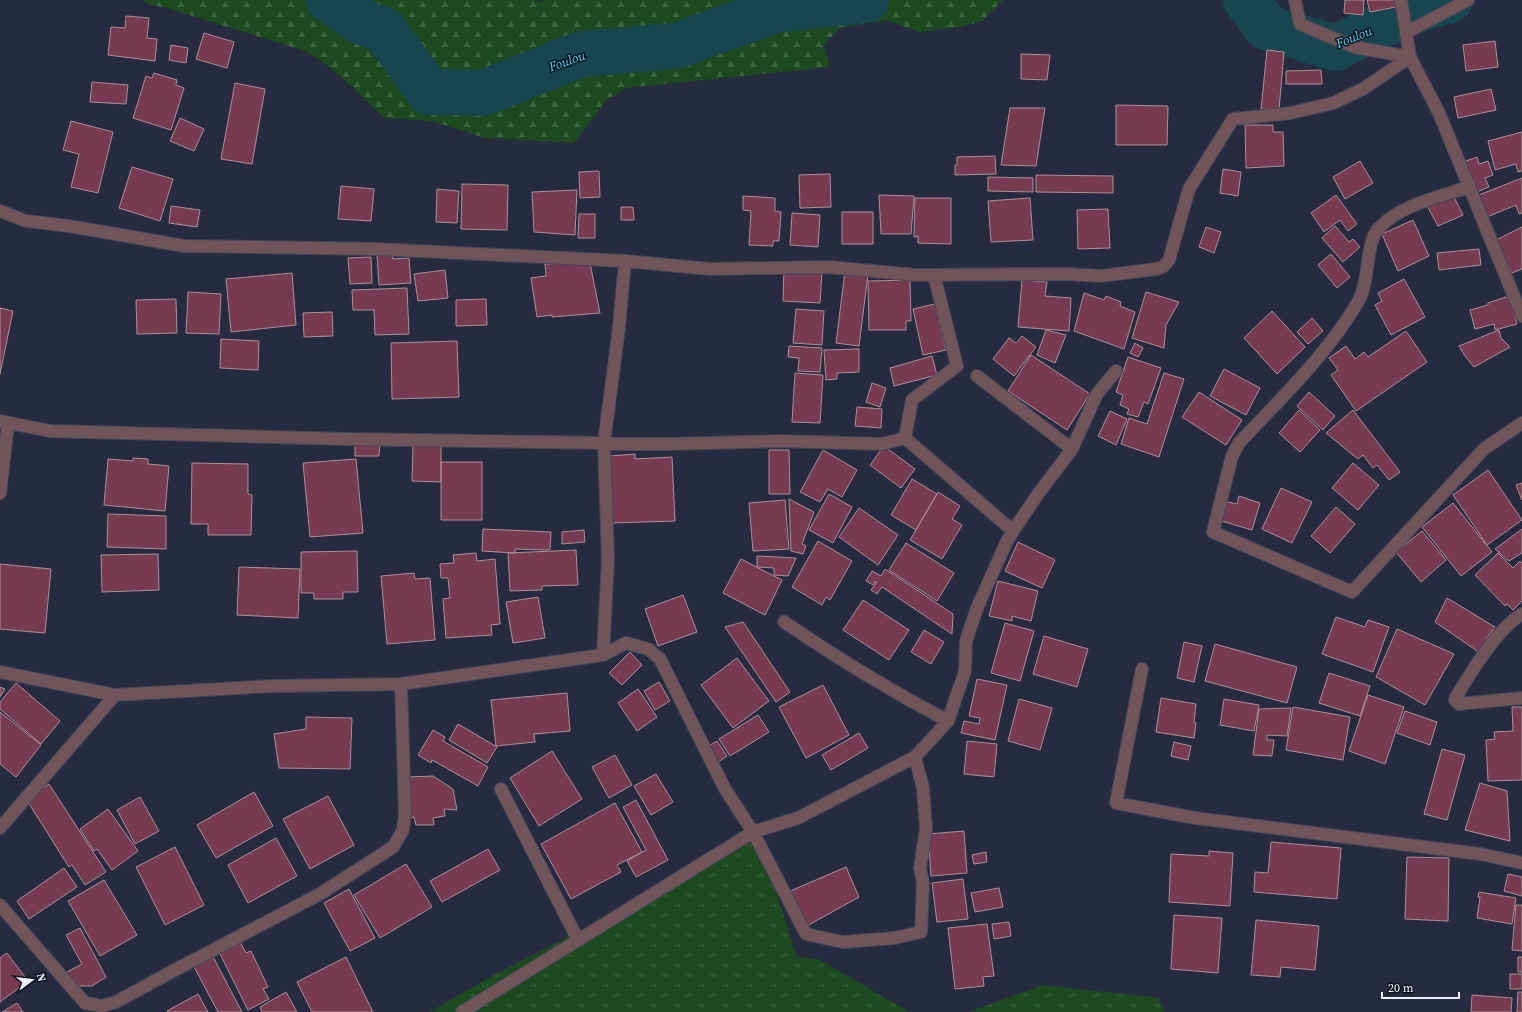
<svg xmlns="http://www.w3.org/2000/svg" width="1522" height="1012" font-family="'Source Serif 4',serif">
	<defs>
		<pattern id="grass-tufts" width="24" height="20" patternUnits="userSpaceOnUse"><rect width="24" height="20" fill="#1c491d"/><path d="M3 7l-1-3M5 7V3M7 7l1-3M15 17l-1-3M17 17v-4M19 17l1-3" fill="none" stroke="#3d643f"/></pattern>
		<pattern id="forest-firs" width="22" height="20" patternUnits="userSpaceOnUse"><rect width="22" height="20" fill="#1c491d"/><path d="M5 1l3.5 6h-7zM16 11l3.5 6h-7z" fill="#3d643f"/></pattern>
	</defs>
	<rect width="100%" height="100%" fill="#262b3f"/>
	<!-- grass -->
	<path fill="url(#grass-tufts)" d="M758 837 797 957 818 959 910 1012H430L483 981Z
		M1043 985 1159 998 1164 1012H969Z"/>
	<!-- forest -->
	<path fill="url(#forest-firs)" d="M143 0H537L539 2 544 0H1003L982 21 960 27 919 32 886 20 840 28 824 45 830 67 626 88 607 100 574 143 485 138 432 121 384 118C359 94 336 68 305 51L170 9 145 3Z"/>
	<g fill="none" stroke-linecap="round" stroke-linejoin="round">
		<!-- river -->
		<path stroke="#174650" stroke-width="46" d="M329 0 360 21 384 30 429 92 483 93 582 54 676 46 775 10 866 0
			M1246 0 1266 27 1335 48C1372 30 1409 10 1450 0"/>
	</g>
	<!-- building -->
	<path fill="#773b51" stroke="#ad8f98" d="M1345 0H1364L1363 15 1344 13Z
		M1367 0H1395L1396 7 1370 12Z
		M126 16 149 18 147 38 157 39 155 61 108 55 111 27 125 28Z
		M204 33 234 42 227 68 196 59Z
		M1495 41 1498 67 1466 71 1463 45Z
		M171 45 188 48 186 63 169 60Z
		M1267 50 1284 52 1279 110 1261 109Z
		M1021 54 1050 55 1047 80 1021 79Z
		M1321 70 1322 84H1286V71Z
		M154 73 177 80 176 85 184 88 171 130 133 118 146 76 152 78Z
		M92 82 128 85 126 104 90 102Z
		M235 83 265 89 252 164 221 159Z
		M1491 89 1496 110 1458 118 1454 97Z
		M1116 105 1168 106 1167 145H1116Z
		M1010 108H1045L1036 166 1001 165Z
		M180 118 204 129 194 151 170 141Z
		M71 121 113 132 98 193 71 187 79 154 63 150Z
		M1245 125H1273V132H1283L1284 166 1246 168Z
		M1522 132V171L1518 172 1516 164 1495 170 1488 141Z
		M995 156 996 174 955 175V165H957V157Z
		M1477 157 1479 164 1488 161 1493 175 1485 178 1489 187 1474 193 1463 162Z
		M1360 161 1373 183 1345 199 1333 177Z
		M132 167 173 179 160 221 119 208Z
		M1223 169 1241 172 1238 196 1220 193Z
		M599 171 600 197 580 198 579 172Z
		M830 174 831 207 800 208 799 175Z
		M1036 175 1113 176V193L1036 192Z
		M988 177 1033 178V192L988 191Z
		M1522 178V213L1519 214 1516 205 1487 217 1479 195Z
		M462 184 508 185 507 230 461 229Z
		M341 186 374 189 371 221 338 219Z
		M437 189 459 191 457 223 436 222Z
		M577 190 575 235 534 232 532 192Z
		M879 195 914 196 911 234H881Z
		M1336 195 1357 224 1348 231 1340 220 1324 232 1311 213Z
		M743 196 775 198V211L781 212 779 241H773V246L749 245 751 211 743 210Z
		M1454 197 1463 215 1438 226 1426 204Z
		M915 198H951V244L918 243V236L914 237Z
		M1030 198 1033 240 991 242 988 201Z
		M171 206 200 210 197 227 169 223Z
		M621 207H633L634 220H621Z
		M1108 209 1110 248 1078 249 1077 210Z
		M842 212H873V244H842Z
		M792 213 820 215 818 247 790 245Z
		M579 214H595V238H578Z
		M1413 220 1429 256 1398 271 1382 234Z
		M1335 226 1349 242 1353 239 1360 247 1343 262 1322 238Z
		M1206 227 1221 232 1214 253 1199 247Z
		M1522 227V269L1512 273 1496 240Z
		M1479 249 1481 265 1439 270 1437 253Z
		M392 254 393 259 409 258 411 283 379 285 377 255Z
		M1331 254 1350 277 1337 288 1318 265Z
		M371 257 372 283 350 284 348 258Z
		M590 263 600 313 552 317V315L537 317 531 278 546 276 545 264Z
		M784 269 822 271 820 303 783 301Z
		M445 270 448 298 418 301 414 274Z
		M845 271 868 274 859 346 836 343Z
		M292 273 296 325 231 332 226 279Z
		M1404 279 1425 317 1391 335 1375 305 1382 301 1378 293Z
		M910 280 911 321H906V330H869L868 281Z
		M1022 280 1047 282 1045 296 1071 298 1069 331 1018 327Z
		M407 288 409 334 375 335 374 310H353L352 290Z
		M188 292 221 294 219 334 186 333Z
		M1146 292 1179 302 1166 325 1164 348 1132 338Z
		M1084 293 1104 300 1106 296 1121 302 1120 306 1135 312 1124 349 1074 331Z
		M1509 296 1517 324 1495 330 1494 324 1475 329 1470 310 1488 305V303Z
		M176 299 177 333 137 334 136 300Z
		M486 299 487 325 456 326V300Z
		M935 304 946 350 923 355 913 309Z
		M0 308 13 311 0 374Z
		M796 309 824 311 822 345 793 343Z
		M1272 311 1305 347 1277 374 1244 338Z
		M332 312 333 336 304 337 303 313Z
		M1312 318 1323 331 1308 344 1297 332Z
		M1046 330 1066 335 1055 363 1037 355Z
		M1499 330 1501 338 1510 347 1474 367 1465 356 1459 346Z
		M1406 331 1427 362 1356 411 1331 375 1338 370 1329 358 1346 346 1355 359 1364 352 1368 357Z
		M1022 336 1036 347 1014 376 993 359 1009 338 1016 343Z
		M221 339 259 341 258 370 220 368Z
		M457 341 459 397 392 399 391 343Z
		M1135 343 1143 348 1138 357 1130 353Z
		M789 346 822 348 820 372 798 371 799 358 788 357Z
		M859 349V372L837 373V379L826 380 824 350Z
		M1031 355 1090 394 1067 430 1008 391Z
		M932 356 937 375 894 386 890 368Z
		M1128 357 1161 368 1148 404 1144 402 1138 417 1127 414 1129 409 1120 405 1123 395 1116 392Z
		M1224 369 1260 388 1246 415 1210 396Z
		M795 373 823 375 820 423 792 422Z
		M1164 373 1184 379 1159 457 1121 444 1129 418 1147 424Z
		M872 383 886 388 880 407 866 402Z
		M1199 392 1242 420 1226 445 1182 417Z
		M1309 392 1335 416 1323 430 1297 406Z
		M857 407 882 409 881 428 855 426Z
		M1299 410 1320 430 1300 452 1279 433Z
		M1353 410 1400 472 1389 480 1377 465 1373 468 1363 455 1358 459 1326 433Z
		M1110 411 1127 419 1116 445 1098 436Z
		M355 441 380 442 379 456H355Z
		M413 444H441V482L412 481Z
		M884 446 915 469 901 488 870 465Z
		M769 450H789L790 494H769Z
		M823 450 857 470 842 497 828 489 820 502 800 492Z
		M635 454V459L672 457 675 521 612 523 609 456Z
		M133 458 148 459V464L169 466 165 511 104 505 108 459 133 461Z
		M356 459 363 533 310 537 303 463Z
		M441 462H482V520H441Z
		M192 463 248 464V494L252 495 251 535H208V524H191Z
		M1353 463 1379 485 1358 510 1332 488Z
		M1488 470 1522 520 1487 545 1453 495Z
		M912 479 937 494 916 530 891 515Z
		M1522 483V500L1516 485Z
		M1281 488 1312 502 1292 543 1262 529Z
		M938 492 960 506 952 519 962 525 942 559 910 540Z
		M829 494 852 507 833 543 809 530Z
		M1239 496 1260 503 1252 530 1218 520 1224 501 1237 504Z
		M789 499 814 512 802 544 806 546 803 554 791 551Z
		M785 500 789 549 753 551 749 503Z
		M1453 503 1492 552 1461 576 1422 527Z
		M1336 507 1355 524 1330 553 1311 536Z
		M859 508 898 535 878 565 839 537Z
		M108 514 166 516V549L107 547Z
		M483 529 551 532 550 550 515 549V553L482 551Z
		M1522 529V553L1509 561 1495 549Z
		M584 530 585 542 562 544V532Z
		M1422 531 1446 560 1421 582 1396 552Z
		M818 541 852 561 830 600 826 597 822 605 792 587Z
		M1018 542 1055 560 1042 588 1005 571Z
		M906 543 954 573 937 601 889 570Z
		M576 550 578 585 542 586V590L510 591 508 553Z
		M357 551 358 592H343V599H314V593H301V552Z
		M476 553 477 561 495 559 500 624 491 625 492 635 446 638 443 599 450 598 448 578H441L440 564 454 563 453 555Z
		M1498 553 1513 568 1520 561 1522 563V601L1513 610 1507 604 1505 606 1475 575Z
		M158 554 159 590 102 592 101 555Z
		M757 556 796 558 788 576 774 575V568L757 567Z
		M741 559 782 580 765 615 723 593Z
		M0 564 51 569 45 633 0 629Z
		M239 567 300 569 298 618 237 615Z
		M885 569 953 614 952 634 882 587 877 594 871 590 877 582H875L873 585 866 581 872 571 881 576Z
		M414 573 415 579 430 578 435 640 387 644 381 576Z
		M998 581 1038 591 1031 621 1012 616V621L989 616Z
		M683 595 697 632 658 646 645 609Z
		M538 597 545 638 513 643 506 602Z
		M1447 598 1495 627 1486 639 1488 640 1480 653 1435 622Z
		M863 600 909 630 889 660 843 630Z
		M1336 617 1365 627 1368 620 1389 627 1373 672 1322 654Z
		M743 622 790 692 776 702 725 627Z
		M1005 623 1034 631 1020 681 991 673Z
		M1397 629 1454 654 1425 705 1376 677Z
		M924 630 944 642 931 664 911 652Z
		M1044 636 1088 649 1077 687 1033 674Z
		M1184 642 1202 646 1194 682 1177 678Z
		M1215 644 1297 667 1287 703 1205 681Z
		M630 652 642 665 622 685 609 673Z
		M737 658 769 701 733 728 701 685Z
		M1329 673 1370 686 1360 716 1319 703Z
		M977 679 1007 685 995 740 961 733 964 721 979 724 980 718 969 716Z
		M659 682 670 701 655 710 644 691Z
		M16 683 60 721 41 744 0 709V702Z
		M823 685 849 735 806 758 779 707Z
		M0 687 5 689 0 697Z
		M638 689 657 717 637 731 618 703Z
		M567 693 570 731 534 734 535 742 496 746 491 700Z
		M1368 695 1404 707 1385 764 1349 751Z
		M1161 698 1196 704 1194 722 1196 723 1194 738 1156 732Z
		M1019 699 1052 708 1040 750 1008 741Z
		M1224 699 1259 705 1254 731 1220 725Z
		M1293 707 1350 717 1343 760 1286 750Z
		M1512 707H1522V780L1488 781 1486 740 1495 739 1494 732 1513 731Z
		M1291 708 1287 736 1267 735V740H1274L1272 756 1253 755 1259 709Z
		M1405 711 1437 722 1430 745 1397 733Z
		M0 712 41 745 16 777 0 764Z
		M758 715 769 732 730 756 719 739Z
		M306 717 352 718 350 769 279 768 274 734 306 729Z
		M458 724 497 747 487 763 449 740Z
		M433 730 445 737 443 741 488 767 478 786 432 760 431 763 418 755Z
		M859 733 868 748 831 770 822 755Z
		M717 741 727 756 717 763 707 747Z
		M967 741 997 744 994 777 964 774Z
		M1174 742 1191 746 1188 760 1171 756Z
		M1442 749 1465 755 1447 820 1424 814Z
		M552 751 582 799 539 826 510 778Z
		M615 755 632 785 609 798 592 767Z
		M656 774 673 802 651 815 634 786Z
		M433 776 453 789 457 810 444 809 445 816 433 818 434 825H416L414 817 407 819V777Z
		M1480 783 1507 791 1510 841 1465 830Z
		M49 784 106 872 85 885 72 865 69 867 26 799Z
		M254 792 273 826 216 858 197 825Z
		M328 796 354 845 310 869 283 819Z
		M140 797 159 831 135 844 117 810Z
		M636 800 668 860 636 877 627 861 646 850 623 807Z
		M615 803 642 852 617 865 621 872 571 899 541 844Z
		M108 809 138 851 112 870 97 849 94 851 80 829Z
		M964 831 967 873 931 876 928 834Z
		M276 838 297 876 248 903 228 865Z
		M1271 842 1341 848 1337 899 1254 892 1255 872 1268 873Z
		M175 847 204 905 165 925 136 867Z
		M488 849 500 870 442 902 430 881Z
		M1209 851 1233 853 1230 906 1169 902 1171 854 1209 856Z
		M986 852 987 862 974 864 972 855Z
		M1407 857 1449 858 1448 921 1405 919Z
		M406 864 432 907 380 938 354 895Z
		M846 867 859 897 807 926 788 892Z
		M64 868 77 887 29 919 17 901Z
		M1508 874 1522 877V896L1504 891Z
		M963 879 968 919 937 922 932 883Z
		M104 880 137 935 100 956 68 901Z
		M999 888 1003 907 975 912 971 893Z
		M349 889 375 938 350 951 324 903Z
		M1479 892 1516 898 1512 924 1477 918 1480 897H1478Z
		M1516 905H1522V951L1512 950Z
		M1174 915 1222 918 1218 973 1171 969Z
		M1256 920 1319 926 1315 970 1281 967 1280 977 1251 975Z
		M1009 922 1011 936 994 939 992 924Z
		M987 924 994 976 983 977 984 986 955 989 948 928Z
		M80 928 106 977 92 986H73L65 973 82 964 66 935Z
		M239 940 246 953 251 951 268 987 263 989 269 999 248 1010 218 950Z
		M7 953 28 981 0 1002V958Z
		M211 953 242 1012H218L192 963Z
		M346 957 373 1012H312L297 982Z
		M1518 957H1522V972H1518Z
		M1510 974H1522V989H1510Z
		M286 992 297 1012H262L260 1007Z
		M1518 992H1522V1012H1517Z
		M198 994 208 1012H168L167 1011Z
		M1472 995 1512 998 1511 1012H1471Z
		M17 1003 23 1012H2Z"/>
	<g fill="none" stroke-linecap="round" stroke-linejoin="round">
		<defs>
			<path id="minor" d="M1401 0 1410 57 1439 113 1522 316
				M1407 32 1468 0
				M1469 187C1439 197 1402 204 1379 228 1365 243 1370 280 1359 300 1328 354 1281 398 1239 443L1232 456 1213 532 1352 592 1484 449 1522 423
				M0 211 26 221 69 226 184 246 377 249 625 261 710 269 829 267 916 275 1068 274 1100 276 1157 269 1164 266 1169 260 1189 189 1233 119 1291 113 1333 103 1363 89 1410 57 1354 47 1300 24 1295 0
				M977 376 1072 449
				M0 421 50 431 345 439 671 444 780 441 882 444 905 438 1013 531
				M905 438 912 400 957 366 934 275
				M0 493 8 424
				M1522 614C1497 629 1471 672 1456 697L1455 700 1459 704 1522 698
				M784 622C837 658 891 691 948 721
				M603 655 608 559 604 443 619 327 625 261
				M1142 669 1116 803 1195 818 1480 854 1522 863
				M0 672 115 695
				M501 789 578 940
				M0 828 115 695 273 686 401 684 603 655 626 643 648 649 660 659 725 789 753 832 806 934 843 942 895 938 921 932 923 883 920 868 926 829 923 788 915 757
				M0 905 85 1003 102 1006 116 1002 173 971 320 894 393 847 403 830 405 814 401 684
				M462 1012 753 832 798 818 915 757 948 721 965 671 966 641 977 608 1006 543 1013 531 1038 494 1072 449 1097 394 1116 371"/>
		</defs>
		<!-- minor casing -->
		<use href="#minor" stroke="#42475a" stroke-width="14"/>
		<!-- minor -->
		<use href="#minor" stroke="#70545a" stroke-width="12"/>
	</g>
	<g text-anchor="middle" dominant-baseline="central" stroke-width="3" stroke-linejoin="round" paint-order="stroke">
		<!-- water labels -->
		<g font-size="13" font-style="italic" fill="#54d6f0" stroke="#11141d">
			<text transform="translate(1354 37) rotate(-22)">Foulou</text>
			<text transform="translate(567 61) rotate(-19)">Foulou</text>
		</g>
	</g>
	<!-- north arrow -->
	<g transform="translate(32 980) rotate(75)" stroke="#11141d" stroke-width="3" paint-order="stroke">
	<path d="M0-3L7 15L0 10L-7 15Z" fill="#f0f3fe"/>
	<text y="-6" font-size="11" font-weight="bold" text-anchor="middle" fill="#f0f3fe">N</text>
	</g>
	<!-- scale -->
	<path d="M1382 992v6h77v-6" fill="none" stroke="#f0f3fe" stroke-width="2"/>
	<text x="1388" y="992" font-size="12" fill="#f0f3fe" stroke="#11141d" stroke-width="3" paint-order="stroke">20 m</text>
</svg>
